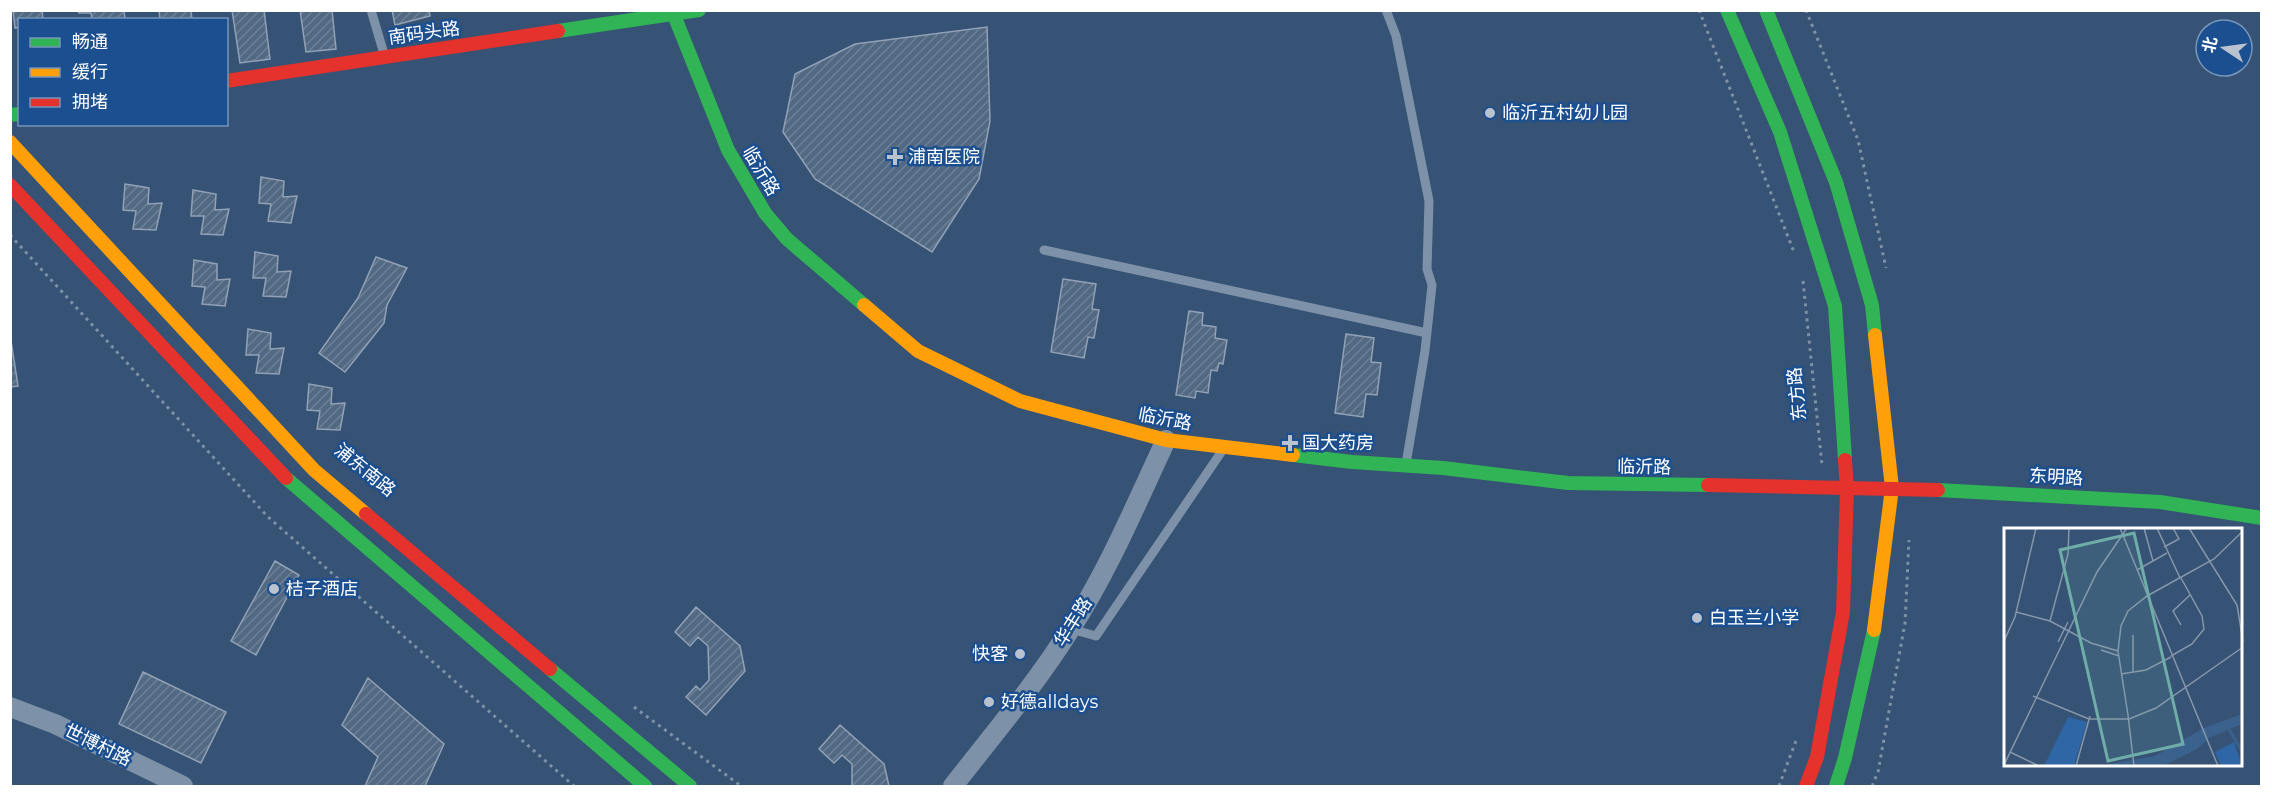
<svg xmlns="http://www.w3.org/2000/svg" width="2272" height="797" font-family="Montserrat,'Noto Sans SC',sans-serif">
	<defs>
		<pattern id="building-hatch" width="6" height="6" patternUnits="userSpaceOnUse" patternTransform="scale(1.5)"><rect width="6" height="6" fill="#526984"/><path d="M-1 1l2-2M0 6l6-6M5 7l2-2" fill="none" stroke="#6c8096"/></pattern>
	</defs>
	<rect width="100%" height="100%" fill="#365274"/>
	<!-- building -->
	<path fill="url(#building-hatch)" stroke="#92a2b6" stroke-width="1.5" d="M13 10H42L43 20H20V27L15 28Z
		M78 10H124L125 20H92L91 13H79Z
		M159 10H191L192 20H160Z
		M232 10H264L270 59 240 63Z
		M300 10H332L336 49 306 52Z
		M392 10H429L430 16 395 25Z
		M987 27 990 121 979 179 932 252 815 179 783 132 795 74 855 44Z
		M261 177 284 181 283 197 297 196 291 223 268 221 271 204 259 203Z
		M125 184 149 188 148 204 162 203 156 230 133 229 136 211 123 210Z
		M193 190 216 194 215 210 229 209 223 235 201 234 204 216H191Z
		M255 252 278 256 277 272 291 271 286 297 263 296 266 278H253Z
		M376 257 407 268 387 305 384 323 345 372 319 353 358 298Z
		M194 260 217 264V280L230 279 225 306 202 304 205 287 192 286Z
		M1063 279 1096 284 1092 309 1099 310 1094 338 1088 337 1084 358 1051 352Z
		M1189 311 1203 313 1202 325 1216 327 1215 338 1227 340 1223 364 1219 363 1217 371 1211 370 1208 393 1196 391 1195 398 1176 395Z
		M248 329 271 333 270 349 284 348 279 374 256 373 259 355H246Z
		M10 334 18 386 10 387Z
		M1346 334 1374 338 1371 362 1381 363 1377 395 1366 394 1363 417 1335 413Z
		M309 384 332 388 331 404 345 403 340 430 317 429 320 411 307 410Z
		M275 561 299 575 256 655 231 641Z
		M696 607 740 646 745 671 706 715 686 697 696 686 700 690 709 680 708 646 698 637 690 646 675 632Z
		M143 672 226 712 201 763 119 724Z
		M368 678 444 744 425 786H365L378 757 342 725Z
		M840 725 884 764 889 786H852V764L842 755 834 763 819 749Z"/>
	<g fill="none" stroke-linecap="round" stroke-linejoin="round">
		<!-- path -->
		<path stroke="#7d92a8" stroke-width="3" stroke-dasharray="3 4.5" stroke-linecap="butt" d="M1699 10 1794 252
			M1806 10 1858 140 1886 268
			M10 235 268 517 574 786
			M1803 281 1822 465
			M634 707 741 786
			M1779 786 1797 738
			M1872 786 1878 772 1905 623 1909 540"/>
		<!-- lane -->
		<path stroke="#7d92a8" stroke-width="9" d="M371 10 384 54
			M1386 10 1396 36 1429 201 1427 269 1432 285 1425 351 1406 464
			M1044 250 1427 333
			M1071 629 1096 636 1222 451"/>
		<!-- street -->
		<path stroke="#7d92a8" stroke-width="20" d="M10 707 55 724 183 786
			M953 786C993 735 1036 684 1071 628 1109 569 1136 504 1166 440"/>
		<!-- fast -->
		<path stroke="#30b455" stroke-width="14" d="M672 10 728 150 765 213 787 239 864 305
			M1727 10 1780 132 1835 306 1845 460
			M1766 10 1836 182 1872 305 1875 335
			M558 31 699 10
			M10 115 20 114
			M1293 455 1352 462 1443 468 1568 483 1708 485
			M286 478 645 786
			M1938 490 2160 502 2262 518
			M550 669 690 786
			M1836 786 1845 758 1874 630"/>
		<!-- slow -->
		<path stroke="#ff9f0a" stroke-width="14" d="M10 142 314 470 366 514
			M864 305 918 351 1020 401 1166 440 1293 455
			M1874 630 1892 488 1875 335"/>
		<!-- jam -->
		<path stroke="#e5322d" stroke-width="14" d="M226 81 558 31
			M10 185 286 478
			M1708 485 1938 490
			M366 514 550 669
			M1806 786 1817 757 1843 612 1847 489 1845 460"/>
	</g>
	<!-- markers -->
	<g fill="#b9c2ce" stroke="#1b4f8f" stroke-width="2">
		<circle cx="1490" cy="113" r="6"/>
		<path d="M892 148h6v6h6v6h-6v6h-6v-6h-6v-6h6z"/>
		<path d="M1287 434h6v6h6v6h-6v6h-6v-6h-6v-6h6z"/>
		<circle cx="274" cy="589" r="6"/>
		<circle cx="1697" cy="618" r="6"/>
		<circle cx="1020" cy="654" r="6"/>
		<circle cx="989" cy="702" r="6"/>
	</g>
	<g text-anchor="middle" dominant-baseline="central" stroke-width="5" stroke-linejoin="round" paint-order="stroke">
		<!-- street labels -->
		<g font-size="18" fill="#fff" stroke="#1b4f8f">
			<text transform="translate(424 33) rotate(-8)">南码头路</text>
			<text transform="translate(761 171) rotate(59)">临沂路</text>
			<text transform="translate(1797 394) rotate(-96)">东方路</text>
			<text transform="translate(1165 419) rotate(11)">临沂路</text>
			<text transform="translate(1644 467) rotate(1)">临沂路</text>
			<text transform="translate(365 470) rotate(39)">浦东南路</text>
			<text transform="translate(2056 477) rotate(3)">东明路</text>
			<text transform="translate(1073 622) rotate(-58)">华丰路</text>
			<text transform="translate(98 745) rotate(26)">世博村路</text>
		</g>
		<!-- poi labels -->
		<g font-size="18" fill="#fff" stroke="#1b4f8f" text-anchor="start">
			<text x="1502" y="113">临沂五村幼儿园</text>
			<text x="908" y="157">浦南医院</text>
			<text x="1302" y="443">国大药房</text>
			<text x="286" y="589">桔子酒店</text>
			<text x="1709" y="618">白玉兰小学</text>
			<text x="1008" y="654" text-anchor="end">快客</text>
			<text x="1001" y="702">好德alldays</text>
		</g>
	</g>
	<!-- overview -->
	<g transform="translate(2004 528)">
		<rect width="238" height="238" fill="#365274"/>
		<path d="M64 189 83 194 70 238H40Z" fill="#2f66a5"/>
		<path d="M230 214 238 238H217L211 224Z" fill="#2f66a5"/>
		<path d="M238 186V196L205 210 193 221 159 238H95L151 228 200 200Z" fill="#3b618d"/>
		<path fill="none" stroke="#3b618d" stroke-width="3" d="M223 198 239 225"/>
		<path fill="none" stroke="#8697ac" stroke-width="1.5" d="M116 0 214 238M140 0 149 33M153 0 176 50M185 0 233 77 239 114M160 19 175 11 169 0M133 42 163 25M12 84 46 93 87 115 114 123M46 93 64 26 65 0M177 97 169 83 186 67M129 107V145M0 113 11 89 32 0M54 114 64 94M97 122 115 128M167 128 188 116 200 101 198 88 177 50M117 146 142 142 167 129M29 168 85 191H125L152 180 239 119M124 187 114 123 117 98 124 83 143 68 210 31 239 3M124 187 130 238M6 224 35 238M0 237 93 44 123 0M72 238 86 188"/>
		<path fill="#6fada8" fill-opacity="0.15" stroke="#6fada8" stroke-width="3" d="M130 5 179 216 104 233 56 22Z"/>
		<rect width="238" height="238" fill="none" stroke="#fff" stroke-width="3"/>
	</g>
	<!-- border -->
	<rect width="2272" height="797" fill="none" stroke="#ffffff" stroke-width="24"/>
	<!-- legend -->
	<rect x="18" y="18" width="210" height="108" fill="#1b4f8f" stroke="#7695bc" stroke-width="1.5"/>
	<rect x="30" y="38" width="30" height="9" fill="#30b455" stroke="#7695bc" stroke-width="1.5"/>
	<text x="72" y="48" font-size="18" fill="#ffffff">畅通</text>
	<rect x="30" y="68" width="30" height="9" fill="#ff9f0a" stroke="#7695bc" stroke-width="1.5"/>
	<text x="72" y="78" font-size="18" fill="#ffffff">缓行</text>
	<rect x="30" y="98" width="30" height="9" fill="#e5322d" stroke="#7695bc" stroke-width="1.5"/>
	<text x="72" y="108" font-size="18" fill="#ffffff">拥堵</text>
	<!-- north arrow -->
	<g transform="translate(2224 48) rotate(283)"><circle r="28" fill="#1b4f8f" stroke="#7695bc" stroke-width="1.5"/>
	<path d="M0-4.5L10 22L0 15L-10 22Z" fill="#b9c2ce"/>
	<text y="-9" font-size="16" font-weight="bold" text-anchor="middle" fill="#ffffff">北</text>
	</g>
</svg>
